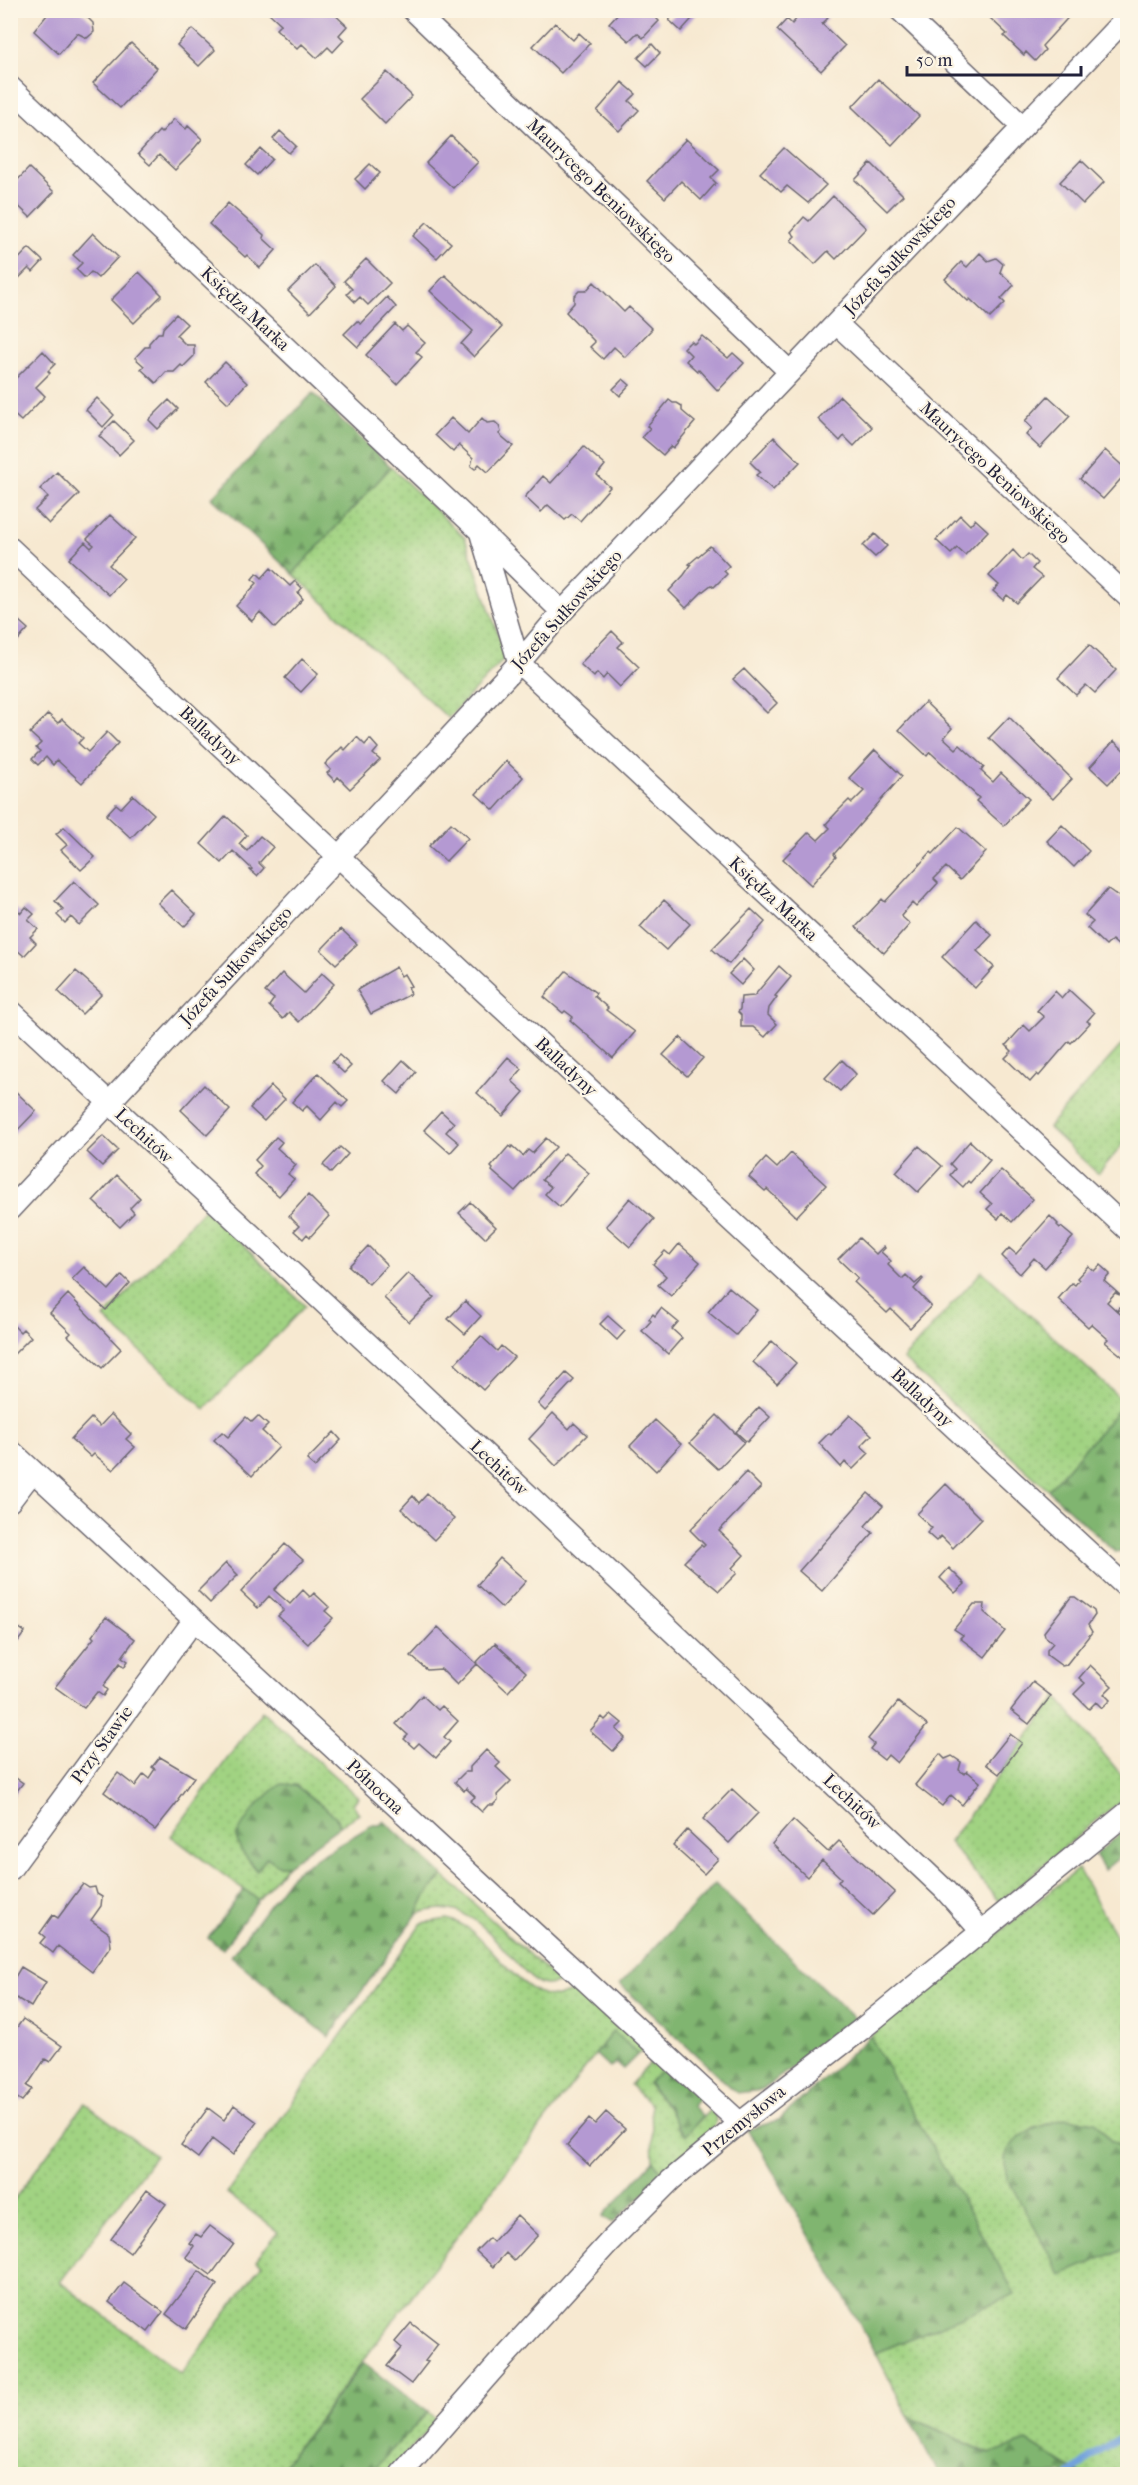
<svg xmlns="http://www.w3.org/2000/svg" width="1138" height="2485" font-family="'IM FELL French Canon',serif">
	<defs>
		<pattern id="grass-dots" width="8" height="8" patternUnits="userSpaceOnUse" patternTransform="scale(1.5)"><rect width="8" height="8" fill="#a1d382"/><path d="M2 2h.1M6 6h.1" fill="none" stroke="#8ab571" stroke-width="1.8" stroke-linecap="round"/></pattern>
		<pattern id="forest-firs" width="22" height="20" patternUnits="userSpaceOnUse" patternTransform="scale(1.5)"><rect width="22" height="20" fill="#80b570"/><path d="M5 1l3.5 6h-7zM16 11l3.5 6h-7z" fill="#68935d"/></pattern>
	</defs>
	<rect width="100%" height="100%" fill="#fcf5e5"/>
	<filter id="ink" filterUnits="userSpaceOnUse"><feTurbulence type="fractalNoise" baseFrequency=".0167" numOctaves="2"/><feDisplacementMap in="SourceGraphic" scale="12" xChannelSelector="R" yChannelSelector="G"/><feConvolveMatrix kernelMatrix="1 2 1 2 8 2 1 2 1" color-interpolation-filters="sRGB"/></filter>
	<filter id="wash" filterUnits="userSpaceOnUse"><feTurbulence type="fractalNoise" baseFrequency=".008" numOctaves="4" result="noise"/><feDisplacementMap in="SourceGraphic" scale="24" xChannelSelector="R" yChannelSelector="G"/><feGaussianBlur stdDeviation="1.35" result="paint"/><feColorMatrix in="noise" values="0 0 0 0 0 0 0 0 0 0 0 0 0 0 0 0 0 1.4 0 .05"/><feComposite in="paint" operator="in"/></filter>
	<g filter="url(#wash)">
		<rect width="100%" height="100%" fill="#f7e9d1"/>
		<!-- grass -->
		<path fill="url(#grass-dots)" stroke="#627a5e" stroke-width="1.5" d="M391 467 465 538 506 657 448 718 293 574Z
			M1127 1039V1140L1098 1174 1048 1127Z
			M205 1208 305 1306 205 1409 104 1318Z
			M982 1271 1125 1403 1048 1490 903 1359Z
			M1057 1697 1127 1782V1795L999 1902 949 1842Z
			M262 1711 358 1797 353 1804 359 1814 340 1826 335 1816 295 1785 267 1857 278 1865H287L258 1900 171 1836Z
			M1078 1869 1127 1956V2150L1111 2141 1095 2122 1066 2118 1033 2129 1011 2146 1061 2274 1127 2247V2474H1080L1027 2441 990 2454 908 2416 876 2353 1014 2294 870 2036Z
			M443 1875 560 1983C556 1983 550 1985 546 1985 536 1985 526 1974 520 1967 490 1935 467 1895 417 1914L425 1897Z
			M448 1919C455 1922 463 1924 469 1929 497 1950 538 2022 577 1987L643 2042V2049L638 2054 613 2031 277 2474H11L10 2205 85 2103 155 2156 60 2282 181 2374 262 2264 256 2260 278 2232 227 2193 422 1923Z
			M660 2058 667 2065 648 2084 669 2108 678 2127 686 2134 713 2107C715 2113 717 2119 715 2125 709 2141 677 2163 664 2174L653 2161 651 2105 630 2085 654 2059Z
			M428 2412 437 2420 387 2474H369Z"/>
		<!-- forest -->
		<path fill="url(#forest-firs)" stroke="#516c56" stroke-width="1.5" d="M313 393 391 467 293 574 212 498Z
			M1125 1403 1128 1406 1127 1550 1115 1552 1048 1490Z
			M281 1784 295 1785 335 1816 340 1826 287 1865H278L267 1857 257 1871 241 1851 236 1837C247 1814 261 1800 281 1784Z
			M384 1821 443 1875 425 1897 417 1914 329 2037 231 1956 290 1877 300 1868 372 1825H380Z
			M1127 1828V1851L1104 1870 1095 1855Z
			M715 1884 856 2020 762 2090 737 2093 620 1984Z
			M244 1889 258 1900 223 1949 208 1938Z
			M613 2031 638 2054 623 2069 616 2063 610 2068 595 2054Z
			M870 2036 1015 2294 876 2353 755 2140 747 2130 779 2120Z
			M667 2065 701 2096 692 2106 703 2116 686 2135 678 2127 669 2108 648 2083Z
			M1066 2118 1095 2122 1111 2141 1127 2150 1128 2247 1061 2275 1007 2178C1006 2172 1004 2165 1005 2159 1011 2133 1044 2125 1066 2118Z
			M653 2161 664 2174 613 2223 603 2216Z
			M363 2363 428 2412 369 2474H277Z
			M908 2416 989 2454 1027 2441 1080 2474H939Z"/>
		<g fill="none" stroke-linecap="round" stroke-linejoin="round">
			<!-- stream -->
			<path stroke="#72a2dc" stroke-width="7" d="M1070 2474 1100 2450 1128 2433"/>
		</g>
		<g id="blocks">
			<!-- building -->
			<path fill="#b499d2" d="M51 10H80L93 23 94 32 87 38 77 33 59 54 34 31Z
				M271 10H330L347 26 339 35 344 40 333 52 328 47 317 58 302 44 297 49 276 29 281 24 269 13Z
				M621 10H648L659 21 643 38 637 33 629 41 609 23Z
				M679 10H700L681 31 669 20Z
				M804 10 813 16 820 10 828 18 822 24 845 46 821 71 777 30 787 19 792 24Z
				M997 10H1033L1036 13 1039 10H1075L1042 46 1045 50 1035 61 1026 52 1024 55 1004 36 1007 34 990 18Z
				M555 23 573 40 579 33 590 43 561 73 533 46Z
				M192 29 215 50 199 66 177 45Z
				M131 43 157 68 120 108 93 83Z
				M652 44 660 53 647 66 638 58Z
				M387 72 412 96 385 124 360 99Z
				M878 79 919 116 892 145 852 107Z
				M622 82 636 94 629 101 639 110 619 131 597 111Z
				M174 119 186 129 188 126 202 139 192 151 193 152 175 170 159 155 150 165 138 154 159 131 161 133Z
				M280 131 296 146 289 153 273 139Z
				M451 136 478 162 453 188 426 163Z
				M686 139 719 170 711 178 716 183 701 200 681 181 665 198 647 181Z
				M784 148 826 185 808 203 787 186 781 192 760 173Z
				M261 149 272 159 257 175 246 165Z
				M1081 160 1104 182 1083 204 1060 182Z
				M871 163 903 195 887 211 855 180Z
				M370 164 380 173 365 189 355 179Z
				M29 168 54 192 30 217 10 198V188Z
				M833 196 866 228 836 259 828 251 815 264 791 240 795 236 791 232 804 217 809 221Z
				M228 203 264 235 263 238 276 250 260 268 247 255 245 257 209 224Z
				M427 222 451 243 437 258 413 236Z
				M93 233 118 257 98 278 91 272 85 278 76 269 82 263 73 255Z
				M29 248 43 261 33 272 29 268 10 287V268Z
				M980 253 988 261 996 258 1003 264 1000 272 1014 285 1001 299 1005 303 990 318 970 299 968 301 945 279 961 262 967 267Z
				M366 259 390 283 368 305 360 297 355 302 347 294 352 289 344 281Z
				M315 265 336 286 310 313 288 291Z
				M139 272 162 295 134 323 111 300Z
				M445 275 502 327 474 357 461 344 473 331 430 291Z
				M594 282 624 312 629 307 652 329 625 357 614 347 603 359 590 347 595 342 566 312 574 303V296L579 291H586Z
				M387 297 396 307 358 347 344 334 357 321 361 324Z
				M176 314 187 324 176 335 186 345H194V356L183 367 181 365 174 372H166L156 383 141 369 144 366 135 358 145 347H149V343L158 333H162L163 328Z
				M395 324 402 331 407 326 425 343 416 352 422 357 397 384 366 355Z
				M702 336 728 358 733 353 744 363 718 391 698 369 697 371 686 361 691 355 684 348 691 341 694 344Z
				M43 351 55 364 48 371 50 373 36 387 45 396 21 421 10 411V404L14 400 10 397V384Z
				M225 362 247 383 228 403 206 382Z
				M623 379 630 385 620 396 613 389Z
				M840 396 872 427 854 446 844 436 840 441 818 419Z
				M1048 396 1070 416 1040 448 1026 435 1032 428 1025 421Z
				M97 398 114 415 103 427 86 410Z
				M169 400 178 409 158 429 149 420Z
				M669 400 673 403H677L682 406V411L695 422 673 448 671 446 663 455 642 437 650 428 647 426Z
				M451 418 468 434 482 418 487 423 495 422 499 426 501 432 499 434 513 446 488 472 479 464 475 469 471 466 473 458 459 445 453 452 435 435Z
				M114 421 134 440 119 455 99 436Z
				M774 437 800 462 773 490 756 475 760 472 750 462Z
				M584 447 605 465 597 475 610 487 580 521 572 514 565 520 548 505 541 512 525 497 543 476 551 483Z
				M1105 450 1128 471 1103 499 1080 479Z
				M57 472 79 494 49 524 35 510 48 497 40 489Z
				M110 515 135 538 109 565 124 579 109 595 69 559 85 542 91 548 94 545 87 539Z
				M960 515 970 525 975 519 988 531 965 555 957 548 951 554 936 540Z
				M875 534 887 546 875 557 863 546Z
				M710 546 729 566 724 571 727 574 714 587 711 585 702 592 686 608 669 591 684 575 691 565 689 564Z
				M1013 550 1022 560 1028 554 1037 563 1032 569 1042 577 1017 603 1007 595 1003 600 993 591 999 585 989 576Z
				M271 568 290 586 295 581 302 588 298 593 303 599 275 628 260 612 252 621 236 606 257 583 252 579 257 573 262 578Z
				M10 613 28 629 10 649Z
				M612 631 623 642 618 647 639 667 620 687 607 674 603 679 597 673 594 677 580 664Z
				M1089 645 1116 670 1095 693 1086 685 1076 695 1058 678Z
				M302 659 318 674 301 692 285 678Z
				M744 669 777 703 767 713 733 679Z
				M925 702 952 728 944 738 956 749 960 745 984 767 981 771 993 782 1001 773 1029 799 1004 826 976 801 979 798 955 775 930 752 927 756 899 730Z
				M48 714 58 723 62 719 83 738 78 743 88 752 107 732 118 743 82 783 57 760 53 765 46 757 38 765 32 759 40 751 36 748 41 743 30 733Z
				M1009 717 1072 779 1053 799 989 738Z
				M357 737 365 745 370 739 378 748 373 754 380 760 350 789 338 777 335 781 327 773 331 770 325 764 342 747 345 750Z
				M1114 741 1128 754V764L1108 784 1090 767Z
				M875 750 902 776 834 854 836 857 811 885 783 859 809 832 818 840 830 828 826 824 837 812 849 800 852 803 864 791 849 778Z
				M506 761 523 777 494 810 476 794Z
				M133 795 154 814 131 838 106 815 116 804 121 808Z
				M226 816 247 835 239 844 247 851 260 836 273 847 259 863 264 868 257 876 250 870 252 869 233 851 222 863 201 844Z
				M451 823 468 838 446 861 429 846Z
				M1062 825 1089 851 1074 867 1047 841Z
				M64 827 95 857 81 870 61 850 67 845 56 834Z
				M958 827 986 852 960 880 946 867 934 879 938 883 916 907 912 903 901 916 910 924 884 953 856 927 882 899 885 902 931 852 933 854Z
				M74 881 99 905 79 925 71 917 65 923 57 915 63 909 55 901Z
				M1108 889 1128 903V963L1121 959 1127 953 1112 940 1106 946 1087 928 1093 922 1085 915Z
				M171 890 196 914 184 927 158 903Z
				M664 900 690 924 666 950 640 927Z
				M26 907 34 914 28 920 38 929 30 937 36 943 24 956 10 944V912L15 908 21 913Z
				M751 909 765 922 729 964 712 949Z
				M976 920 992 935 977 951 994 967 975 988 942 957Z
				M341 929 357 944 336 964 321 950Z
				M743 959 754 970 741 985 729 974Z
				M779 966 791 977 775 996 777 997 769 1008 768 1015 777 1024 765 1037 753 1027H741V1015L738 1012 740 1009 741 997 754 996Z
				M396 967 401 976 404 974 411 986 408 987 411 994 371 1014 357 990Z
				M76 971 102 994 82 1014 58 991Z
				M566 971 596 993 594 996 608 1008 606 1010 635 1032 613 1058 570 1020 573 1017 565 1011 563 1013 544 997Z
				M282 973 304 993 322 973 334 984 299 1022 289 1012 283 1019 269 1006 274 999 265 992Z
				M1069 990 1094 1013 1087 1021 1090 1023 1071 1043 1069 1041 1039 1076 1037 1074 1030 1082 1005 1058 1012 1051 1006 1045 1024 1025 1030 1031 1044 1017 1037 1011 1055 991 1062 998Z
				M680 1037 703 1058 687 1076 663 1055Z
				M339 1055 351 1066 344 1073 332 1062Z
				M508 1057 522 1069 512 1081 524 1092 503 1116 477 1093Z
				M403 1060 416 1072 399 1094 384 1081Z
				M842 1060 856 1074 840 1091 825 1078Z
				M318 1073 348 1101 342 1107 337 1102 321 1120 307 1106 302 1111 292 1102Z
				M204 1085 230 1110 207 1135 181 1110Z
				M271 1086 285 1099 264 1121 250 1108Z
				M14 1090 36 1111 10 1138V1094Z
				M441 1111 454 1123 446 1132 459 1143 450 1153 424 1130Z
				M103 1136 118 1150 102 1166 87 1152Z
				M276 1137 282 1142 277 1148 296 1165 288 1174 294 1179 279 1196 254 1174 261 1166 255 1160Z
				M546 1138 556 1147 515 1191 492 1171 493 1169 491 1167 509 1146 511 1148 512 1146 523 1156 528 1150 532 1153Z
				M970 1141 990 1160 970 1183 968 1181 963 1187 950 1175 955 1169 950 1164Z
				M919 1146 942 1166 918 1192 896 1172Z
				M340 1147 348 1154 331 1173 323 1165Z
				M565 1153 589 1173 560 1207 545 1194 551 1187 542 1180Z
				M791 1153 826 1185 796 1217 767 1189 765 1191 749 1177 766 1158 777 1168Z
				M1001 1170 1033 1199 1012 1222 1002 1213 998 1219 987 1209 992 1204 980 1193Z
				M117 1175 140 1198 130 1208 134 1213 120 1227 93 1201Z
				M308 1195 329 1216 310 1237 307 1234 303 1239 294 1231 299 1226 289 1216Z
				M630 1198 654 1219 630 1247 606 1226Z
				M470 1202 496 1227 485 1238 459 1213Z
				M1050 1216 1058 1224 1057 1225 1060 1228 1061 1227 1073 1237 1045 1268 1034 1258 1020 1274 1002 1256 1009 1248 1016 1254Z
				M859 1238 876 1254 884 1246 885 1248 881 1252 891 1261 888 1265 902 1279 906 1275 915 1284 922 1278 923 1279 914 1289 931 1306 910 1328 891 1309 887 1313 854 1282 858 1278 838 1259Z
				M679 1244 700 1262 671 1296 658 1285 666 1276 653 1264 665 1251 670 1255Z
				M368 1246 387 1265 369 1284 349 1266Z
				M1100 1265 1110 1274 1104 1281 1120 1295 1115 1293 1107 1302 1117 1311 1119 1307 1121 1308 1118 1312 1128 1320V1361L1105 1342 1108 1339 1091 1324 1088 1327 1058 1299 1072 1283 1075 1285 1079 1280 1077 1278 1088 1266 1094 1271Z
				M84 1267 109 1290 122 1275 130 1283 106 1310 72 1279Z
				M408 1273 434 1297 409 1322 384 1298Z
				M729 1287 757 1310 736 1335 708 1312Z
				M68 1294 121 1349 102 1368 68 1336 71 1333 50 1313Z
				M465 1301 481 1316 465 1334 448 1319Z
				M661 1308 678 1322 672 1329 682 1338 668 1354 642 1331 651 1321 649 1319 653 1314 655 1316Z
				M608 1316 625 1331 617 1340 600 1324Z
				M10 1322 20 1332 23 1329 31 1337 10 1358Z
				M481 1336 497 1351 501 1346 514 1357 483 1390 455 1364Z
				M772 1341 796 1363 777 1384 753 1362Z
				M566 1373 574 1380 545 1411 538 1404Z
				M759 1407 770 1417 747 1442 736 1432Z
				M553 1413 569 1429 574 1423 587 1435 556 1466 529 1439Z
				M111 1414 131 1434 126 1439 135 1447 113 1470 94 1454 91 1457 71 1439 91 1418 100 1426Z
				M717 1415 744 1442 718 1469 690 1443Z
				M850 1415 872 1435 861 1446 869 1453 853 1469 845 1462 841 1467 819 1443 829 1433 831 1435Z
				M258 1416 268 1425 262 1431 279 1447 252 1476 214 1440 222 1432 228 1437 246 1417 252 1422Z
				M655 1420 681 1444 656 1471 630 1446Z
				M334 1432 341 1440 315 1467 307 1460Z
				M746 1472 761 1487 719 1531 744 1555 732 1568 737 1573 719 1591 684 1562 701 1545 703 1547 705 1545 690 1530Z
				M946 1484 981 1519 953 1548 941 1536 936 1541 927 1533 932 1528 917 1514Z
				M868 1493 883 1506 865 1526 873 1533 822 1591 799 1571Z
				M427 1494 454 1519 434 1540 401 1509 413 1496 419 1503Z
				M285 1544 303 1560 274 1590 290 1604 303 1590 310 1597 314 1593 329 1607 325 1611 333 1618 308 1644 278 1616 284 1610 269 1596 258 1608 241 1592Z
				M500 1558 526 1581 502 1608 477 1585Z
				M226 1563 238 1575 210 1603 198 1591Z
				M949 1568 965 1584 955 1593 940 1578Z
				M1071 1597H1075L1094 1611 1095 1615 1088 1625 1092 1632 1066 1665 1062 1666 1047 1655V1650L1053 1643 1045 1636 1044 1632Z
				M974 1604H985L984 1612 1005 1631 985 1657 960 1638 963 1635 954 1629Z
				M106 1617 135 1639 122 1657 128 1661 124 1667 120 1663 103 1686 107 1690 103 1696 97 1692 84 1708 55 1687 94 1638 92 1636Z
				M10 1622 25 1632 10 1652Z
				M438 1627 476 1663 495 1643 526 1672 508 1692 477 1664 457 1685 441 1669 427 1670 411 1656Z
				M1090 1665 1112 1686 1104 1694 1110 1700 1102 1708 1096 1702 1089 1709 1074 1694 1085 1683 1079 1678Z
				M1033 1682 1051 1696 1029 1724 1011 1710Z
				M422 1695 438 1710 442 1706 458 1721 444 1737 450 1742 436 1758 419 1743 414 1748 404 1739 408 1735 396 1724Z
				M898 1702 927 1725 897 1763 888 1755 884 1760 870 1749 874 1744 868 1739Z
				M611 1714 622 1723 616 1729 625 1738 613 1751 590 1731 602 1717 605 1720Z
				M1010 1734 1022 1743 999 1774 986 1764Z
				M486 1750 500 1763 496 1767 511 1781 497 1795 498 1800 493 1805H488L482 1812 470 1801 475 1797 466 1788 464 1791 455 1782 465 1772H470V1767Z
				M940 1754 945 1759 952 1756 961 1762 959 1770 965 1774 967 1771 980 1782 962 1805 951 1795 942 1806 915 1785Z
				M160 1757 194 1777 178 1799 179 1800 155 1830 104 1792 118 1773 135 1786 144 1774 149 1778 155 1769 152 1767Z
				M10 1774 23 1783 10 1800Z
				M732 1789 758 1813 729 1843 703 1819Z
				M793 1820 828 1852 839 1841 895 1892 873 1915 838 1882 841 1878 822 1860 807 1877 772 1844Z
				M687 1830 718 1859 704 1874 673 1846Z
				M83 1884 89 1888 95 1887 97 1894 102 1897 101 1906 91 1920 109 1933 111 1946 92 1972 58 1946 53 1953 40 1943 45 1937 40 1933 53 1915 58 1918Z
				M21 1967 46 1982 31 2007 10 1994V1985Z
				M23 2019 62 2046 50 2062 45 2059 27 2086 32 2089 22 2101 10 2093V2037Z
				M234 2105 257 2122 233 2155 212 2139 198 2158 181 2145 208 2108 224 2120Z
				M606 2112 625 2129 590 2166 567 2145 589 2119 595 2124Z
				M147 2190 166 2204 130 2253 111 2239Z
				M517 2215 538 2235 514 2261 506 2253 493 2267 476 2251 489 2238 493 2242Z
				M210 2226 234 2244 211 2275 186 2257 194 2246 189 2243 196 2234 201 2237Z
				M199 2271 217 2285 186 2329 166 2314Z
				M124 2283 163 2312 148 2332 109 2302Z
				M411 2323 438 2344 425 2361 428 2362 411 2384 387 2366 402 2348 395 2342Z"/>
		</g>
	</g>
	<g filter="url(#ink)">
		<use href="#blocks" fill-opacity="0" stroke="#6d6870" stroke-width="1.5"/>
		<g fill="none" stroke-linecap="round" stroke-linejoin="round">
			<defs>
				<path id="minor" d="M413 10 790 372
					M900 10 1022 126
					M10 87 480 531 519 663 1128 1230
					M837 324 1128 597
					M483 534 562 612
					M10 548 338 856 1123 1584 1128 1578
					M10 1010 409 1382 945 1890 982 1932
					M10 1209 519 663 562 612 1128 16
					M10 1450 740 2123
					M10 1501 33 1471
					M10 1870 194 1620
					M401 2474 497 2365 610 2241 671 2180 740 2123 863 2028 1128 1812"/>
			</defs>
			<!-- minor casing -->
			<use href="#minor" stroke="#6d6870" stroke-width="24"/>
			<!-- minor -->
			<use href="#minor" stroke="#fff" stroke-width="21"/>
		</g>
	</g>
	<g text-anchor="middle" dominant-baseline="central" stroke-width="4.5" stroke-linejoin="round" paint-order="stroke">
		<!-- street labels -->
		<g font-size="18" fill="#22223b" stroke="#fcf5e5">
			<text transform="translate(601 191) rotate(44)">Maurycego Beniowskiego</text>
			<text transform="translate(900 256) rotate(-47)">Józefa Sułkowskiego</text>
			<text transform="translate(245 309) rotate(43)">Księdza Marka</text>
			<text transform="translate(995 473) rotate(43)">Maurycego Beniowskiego</text>
			<text transform="translate(567 610) rotate(-48)">Józefa Sułkowskiego</text>
			<text transform="translate(210 736) rotate(43)">Balladyny</text>
			<text transform="translate(773 899) rotate(43)">Księdza Marka</text>
			<text transform="translate(236 966) rotate(-47)">Józefa Sułkowskiego</text>
			<text transform="translate(566 1067) rotate(43)">Balladyny</text>
			<text transform="translate(144 1136) rotate(43)">Lechitów</text>
			<text transform="translate(922 1398) rotate(43)">Balladyny</text>
			<text transform="translate(499 1468) rotate(43)">Lechitów</text>
			<text transform="translate(102 1745) rotate(-54)">Przy Stawie</text>
			<text transform="translate(375 1787) rotate(43)">Północna</text>
			<text transform="translate(852 1802) rotate(43)">Lechitów</text>
			<text transform="translate(744 2121) rotate(-39)">Przemysłowa</text>
		</g>
	</g>
	<!-- margin -->
	<rect width="1138" height="2485" fill="none" stroke="#fcf5e5" stroke-width="36"/>
	<!-- scale -->
	<path d="M907 66v9h174v-9" fill="none" stroke="#22223b" stroke-width="3"/>
	<text x="916" y="66" font-size="18" fill="#22223b" stroke="#fcf5e5" stroke-width="4.5" paint-order="stroke">50 m</text>
</svg>
